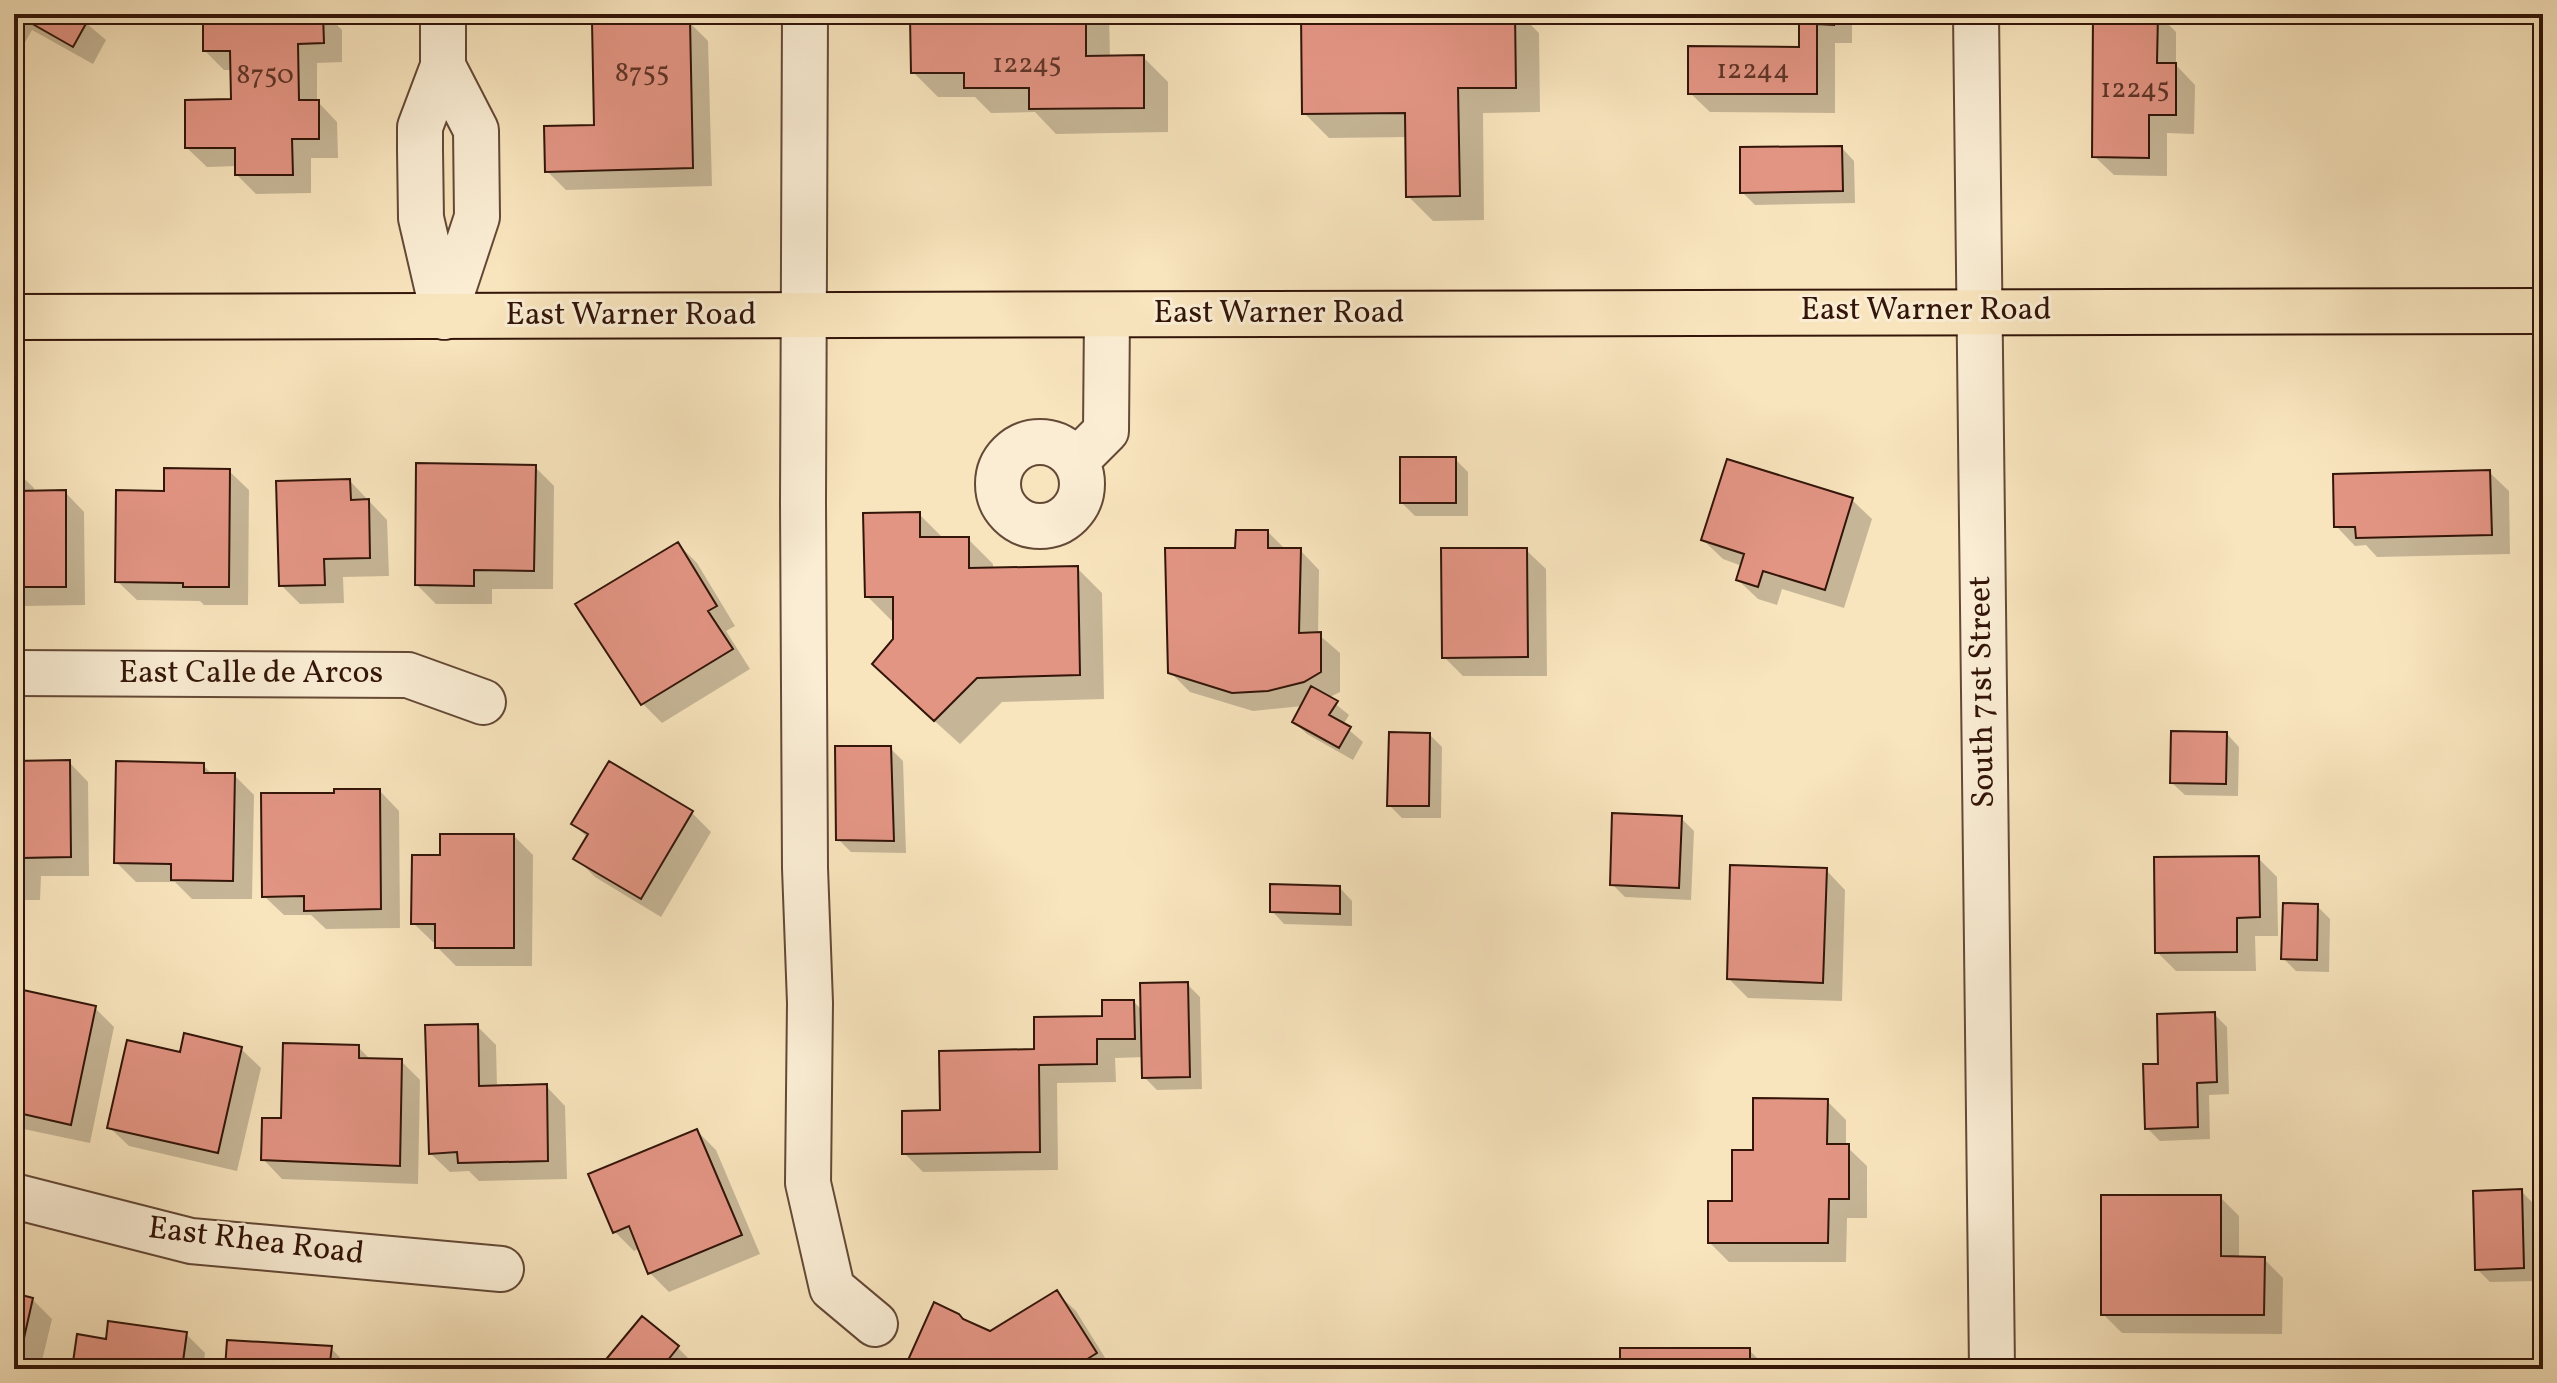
<svg xmlns="http://www.w3.org/2000/svg" width="2557" height="1383" font-family="Vollkorn,serif">
	<rect width="100%" height="100%" fill="#f8e4bd"/>
	<filter id="stains"><feTurbulence type="fractalNoise" baseFrequency=".0025" numOctaves="4"/><feColorMatrix values="0 0 0 0 .2 0 0 0 0 .09 0 0 0 0 .02 0 0 0 .5 -.17"/></filter>
	<radialGradient id="worn" r=".72"><stop offset=".6" stop-color="#630" stop-opacity="0"/><stop offset="1" stop-color="#630" stop-opacity=".3"/></radialGradient>
	<!-- shadow -->
	<path fill="#0003" d="M14 14H82L80 18 106 40 93 64 32 30 14 62Z
		M205 14H326L342 30V62L317 63V101L337 122 338 158H311V193L256 194 237 175V166L207 167 187 148 233 101 232 70H224L205 51Z
		M916 14H1109L1110 58 1143 57 1168 82V132L1056 134 1035 112 991 113 975 97H938L913 72Z
		M1303 14H1520L1539 33 1540 112 1483 113 1484 220 1433 221 1408 196 1407 137 1329 138 1304 113Z
		M1761 14H1852V43H1835V113L1710 112 1690 93 1801 49V21H1768Z
		M2095 14H2158L2176 32V65L2195 85 2194 134 2167 133V176L2114 175 2094 156Z
		M689 22 708 41 712 186 566 190 547 171 596 127Z
		M1842 148 1854 161 1855 203 1755 205 1742 192Z
		M1455 459 1468 472V516H1415L1402 503Z
		M1728 461 1852 500 1872 519 1844 608 1782 589 1777 605 1758 599 1738 580 1742 566 1723 559 1703 540Z
		M535 467 554 486 553 589H492V604H436L417 585Z
		M14 469 34 488V493L65 492 84 512 85 605 24 606 20 601H14Z
		M229 471 249 490 248 605H204L200 601 137 600 117 581 166 493Z
		M2489 472 2509 491 2510 554 2377 557 2366 545 2355 546 2336 526Z
		M350 481 387 520 389 576 343 577 344 603 300 604 281 585Z
		M919 514 944 539H968L993 564V569L1077 568 1102 593 1104 699 1002 702 960 744 899 689 895 621H892L867 596Z
		M1268 532 1286 550H1300L1319 570 1318 634 1340 653V692L1328 698 1349 715 1343 725 1363 742 1353 760 1307 734 1294 722 1303 706 1253 711 1190 692 1170 672 1237 550Z
		M678 544 697 563 735 626 726 631 750 669 662 723 643 704 578 605Z
		M1526 550 1546 569 1547 676H1463L1444 657Z
		M1429 734 1442 747 1441 818H1402L1389 805Z
		M2227 734 2239 747 2238 796 2185 795 2172 783Z
		M890 748 903 761 906 853 851 852 838 839Z
		M69 762 88 782 89 876H41L40 900H14V763Z
		M609 764 692 813 711 832 661 917 595 877 576 858 588 838 573 824Z
		M203 765 213 775H234L254 795 252 899H192L175 882H136L116 862Z
		M380 791 399 811 400 928 326 929 311 915H284L264 896 336 795Z
		M1681 818 1694 831 1691 900 1625 897 1612 884Z
		M514 836 533 855 532 966H456L437 947V942H433L413 923 442 857Z
		M2258 858 2277 877 2278 936H2255L2256 971H2176L2157 952Z
		M1826 870 1845 890 1842 1001 1748 998 1729 979Z
		M1340 888 1352 901V926L1284 924 1272 911Z
		M2317 906 2330 919 2329 972 2296 971 2283 958Z
		M1187 984 1200 997 1202 1089 1157 1090 1144 1077V1057L1115 1058 1116 1082 1057 1083 1058 1170 923 1172 904 1153 942 1112 1036 1051 1134 1002 1143 1011Z
		M14 990 95 1008 114 1027 90 1143 14 1127Z
		M2214 1014 2227 1027 2229 1094 2209 1095 2210 1139 2160 1141 2147 1128 2160 1066Z
		M477 1026 496 1045 497 1088 546 1086 565 1106 567 1179 479 1181 469 1171 450 1172 430 1153Z
		M358 1047 371 1060 401 1061 420 1080 418 1184 282 1179 263 1159 283 1120Z
		M241 1049 261 1068 237 1171 129 1146 109 1127 182 1054Z
		M1827 1101 1846 1120V1146L1867 1166V1218H1847L1846 1262H1729L1710 1243 1734 1203 1755 1152Z
		M697 1131 716 1150 760 1254 669 1292 650 1273 640 1248 634 1251 615 1232Z
		M2521 1191 2534 1204 2536 1281 2490 1282 2477 1269Z
		M2220 1197 2239 1216V1258L2264 1259 2283 1278 2282 1334 2122 1333 2103 1314Z
		M1056 1292 1076 1311 1112 1369H906L965 1322 990 1333Z
		M14 1295 32 1299 52 1319 40 1369H14Z
		M642 1319 678 1348 697 1367 695 1369H600Z
		M186 1334 205 1353 203 1369H74L108 1341Z
		M331 1348 347 1365H357L361 1369H227Z
		M1749 1350 1768 1369H1622Z"/>
	<!-- building -->
	<path fill="#e39584" stroke="#331509" stroke-width="2" d="M15 14H78L88 20 73 47Z
		M203 14H323L324 43 298 44 299 100H319V139H292L293 175H235V148H185V100L231 99 230 51H203Z
		M914 14H1086V56L1144 55V108L1029 109V88H964V73H911L910 18H914Z
		M1301 14H1515L1516 88H1458L1460 196 1406 197 1405 113 1302 114Z
		M1799 14H1834V25L1817 24V94H1688V46L1799 47Z
		M2093 14H2158L2157 63H2176V115H2149V158L2092 157Z
		M690 20 693 168 545 172 544 126 594 125 592 22Z
		M1842 146 1843 191 1740 193V147Z
		M1400 457H1456V503H1400Z
		M1727 459 1853 498 1825 590 1763 571 1758 587 1736 580 1744 554 1701 540Z
		M416 463 536 465 534 571 474 570V586L415 585Z
		M14 467 16 491 66 490V587H14Z
		M164 468 230 469 229 587H183V583L115 582 116 490 164 491Z
		M2490 470 2492 535 2356 538 2355 527H2334L2333 474Z
		M350 479 351 500 369 499 370 558 324 559 325 585 279 586 276 481Z
		M920 512V537H969V568L1078 566 1080 675 977 678 934 721 872 664 893 639V597H865L863 513Z
		M1236 530H1268V548H1301L1299 633 1321 632V672L1304 682 1268 691 1232 693 1168 673 1165 548H1235Z
		M678 542 717 606 708 611 733 649 641 705 575 604Z
		M1441 548H1527L1528 657 1442 658Z
		M1311 686 1338 701 1329 715 1351 727 1339 748 1292 722Z
		M2171 731 2227 732 2226 784 2170 783Z
		M1389 732 1430 733 1429 806H1387Z
		M835 746H891L894 841 836 840Z
		M70 760 71 857 22 858 21 882H14V761Z
		M116 761 204 763V773H235L233 881 171 880V864L114 863Z
		M609 761 693 811 641 899 573 859 588 834 571 824Z
		M334 789H380L381 909 304 911V896L262 897 261 793H334Z
		M1612 813 1682 816 1679 888 1610 885Z
		M440 834H514V948H435V924H411L412 855H440Z
		M2259 856 2260 917 2237 918V952L2155 953 2154 857Z
		M1730 865 1827 868 1823 983 1727 979Z
		M1270 884 1340 886V914L1270 912Z
		M2283 903 2318 904 2317 960 2281 959Z
		M1188 982 1190 1077 1142 1078 1140 983Z
		M14 988 96 1006 71 1125 14 1112Z
		M1102 1000H1134L1135 1039H1097V1064L1039 1065 1040 1152 902 1154V1111L940 1110 939 1051 1034 1049V1017L1102 1016Z
		M2215 1012 2217 1082 2197 1083 2198 1127 2145 1129 2143 1064H2158L2157 1014Z
		M478 1024 479 1086 547 1084 548 1161 458 1163 457 1152 429 1154 425 1025Z
		M184 1033 242 1047 218 1153 107 1128 127 1040 180 1052Z
		M283 1043 359 1045V1058L402 1059 400 1166 261 1160 262 1118H281Z
		M1753 1098 1828 1099 1827 1144H1849V1199H1829L1828 1243H1708V1201H1732V1150H1753Z
		M697 1129 742 1235 648 1274 629 1226 613 1233 588 1174Z
		M2522 1189 2524 1268 2475 1270 2473 1191Z
		M2101 1195H2221V1256L2265 1257 2264 1315H2101Z
		M1057 1290 1097 1353 1071 1369H904L934 1302 959 1314 963 1319 990 1331Z
		M14 1293 33 1298 17 1369H14Z
		M642 1316 679 1346 668 1360 680 1369H598Z
		M108 1321 187 1332 182 1369H72L77 1334 106 1339Z
		M227 1340 332 1346 330 1362 358 1364V1369H225Z
		M1620 1348H1750V1369H1620Z"/>
	<g fill="none" stroke-linecap="round" stroke-linejoin="round">
		<defs>
			<path id="minor" d="M443 14V66L420 127V150L421 218 444 317
				M805 14 803 503 805 868 810 1003 808 1183 832 1288 875 1324
				M1976 14 1992 1369
				M443 66 476 130 477 217 444 317
				M998 484a42 42 0 1 1 84 0a42 42 0 1 1-84 0Z
				M1076 461 1106 431 1107 315
				M14 673 408 675 483 702
				M14 1196 191 1241 501 1269"/>
			<path id="major" d="M14 317 2543 311"/>
		</defs>
		<!-- minor casing -->
		<use href="#minor" stroke="#644936" stroke-width="48"/>
		<!-- major casing -->
		<use href="#major" stroke="#331509" stroke-width="48"/>
		<!-- minor -->
		<use href="#minor" stroke="#faedd4" stroke-width="44"/>
		<!-- major -->
		<use href="#major" stroke="#f8e4bd" stroke-width="44"/>
	</g>
	<g text-anchor="middle" dominant-baseline="central" stroke-width="6" stroke-linejoin="round" paint-order="stroke">
		<!-- number labels -->
		<g font-size="28" fill="#5f3528">
			<text x="1027" y="64">12245</text>
			<text x="1753" y="70">12244</text>
			<text x="642" y="73">8755</text>
			<text x="265" y="75">8750</text>
			<text x="2135" y="89">12245</text>
		</g>
		<!-- street labels -->
		<g font-size="32" fill="#331509" stroke="#faedd4">
			<text x="1926" y="311">East Warner Road</text>
			<text x="1279" y="314">East Warner Road</text>
			<text x="631" y="316">East Warner Road</text>
			<text x="251" y="674">East Calle de Arcos</text>
			<text transform="translate(1983 692) rotate(-91)">South 71st Street</text>
			<text transform="translate(256 1242) rotate(7)">East Rhea Road</text>
		</g>
	</g>
	<!-- margin -->
	<rect width="2557" height="1383" fill="none" stroke="#f8e4bd" stroke-width="48"/>
	<rect x="16" y="16" width="2525" height="1351" fill="none" stroke="#331509" stroke-width="4"/>
	<rect x="24" y="24" width="2509" height="1335" fill="none" stroke="#331509" stroke-width="2"/>
	<rect width="100%" height="100%" filter="url(#stains)"/>
	<rect width="100%" height="100%" fill="url(#worn)"/>
</svg>
